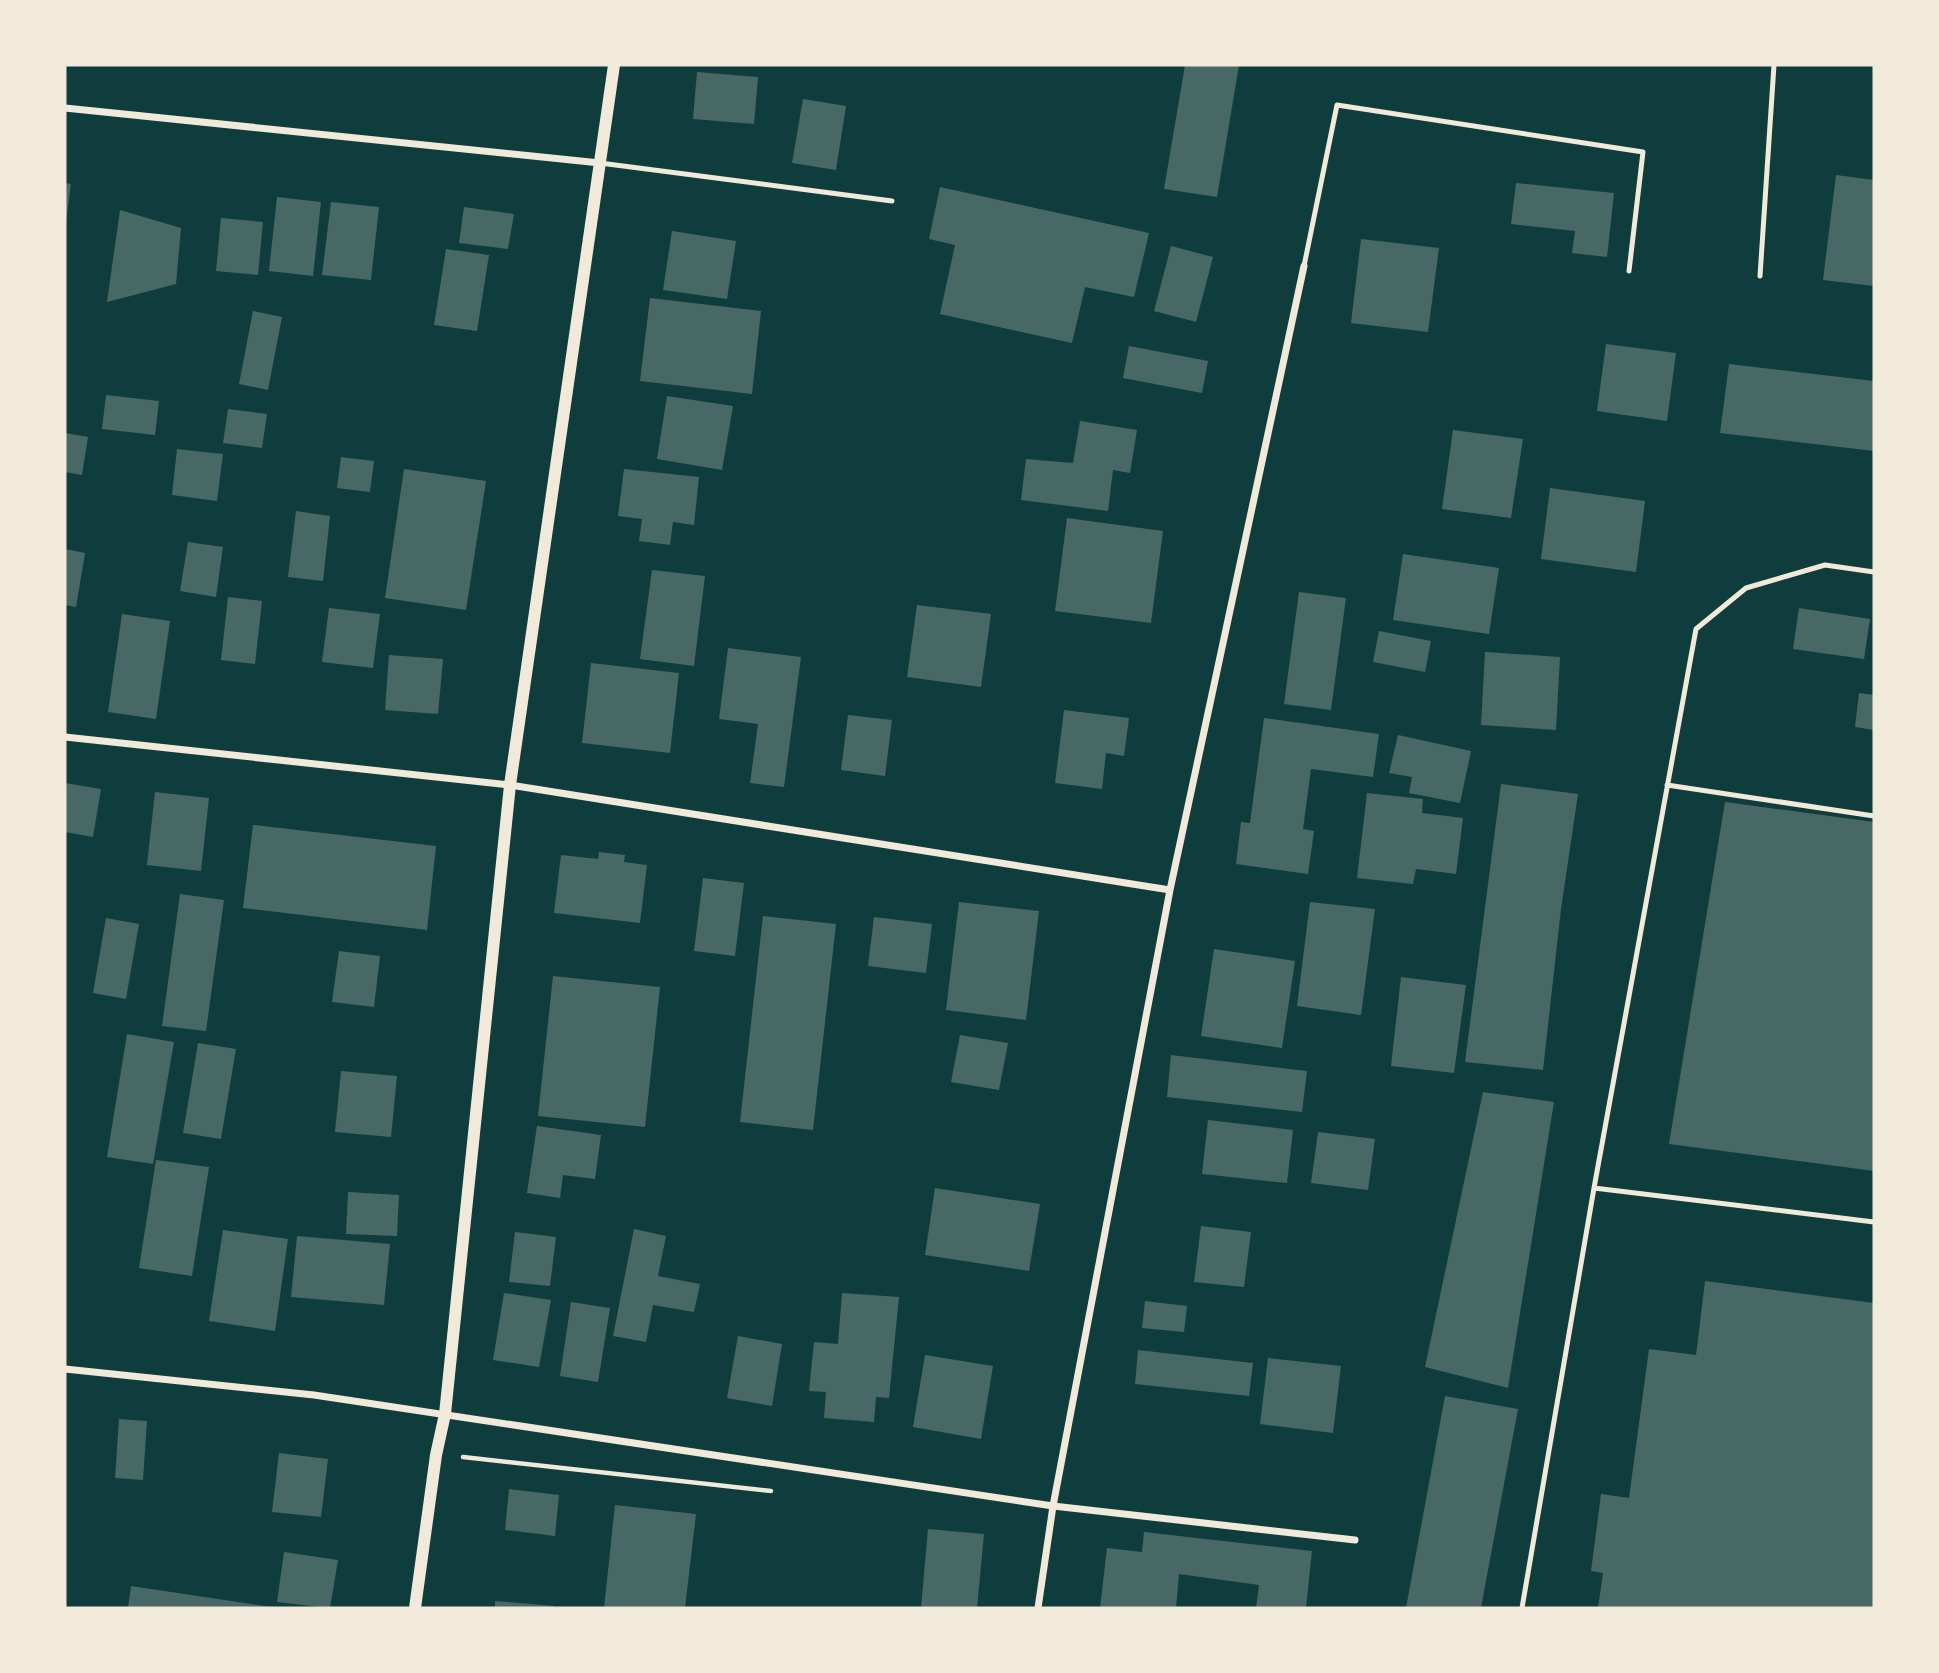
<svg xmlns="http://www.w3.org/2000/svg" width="1939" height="1673" font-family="Montserrat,sans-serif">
	<rect width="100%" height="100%" fill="#0f3d3e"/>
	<!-- building -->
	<path fill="#486865" d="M1185 65H1239L1217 197 1164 189Z
		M697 72 758 77 754 124 693 119Z
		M803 99 846 106 836 170 792 163Z
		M1836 175 1874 180V286L1823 280Z
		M65 183 71 184 66 222H65Z
		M1516 183 1614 193 1607 257 1572 253 1575 231 1511 224Z
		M940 187 1149 233 1134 297 1085 287 1072 343 940 314 955 245 929 239Z
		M277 197 321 202 313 276 269 271Z
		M331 202 379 207 371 280 322 275Z
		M464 207 514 214 508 249 459 243Z
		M120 210 181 228 176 284 107 302Z
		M221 218 263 222 258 275 216 271Z
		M672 231 736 241 727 299 663 290Z
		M1361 239 1439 248 1428 332 1351 323Z
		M1171 246 1213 257 1196 322 1154 311Z
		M446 249 489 255 477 331 434 325Z
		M650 298 761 311 752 394 640 381Z
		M253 311 282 317 268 390 239 384Z
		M1606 344 1676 353 1667 421 1597 411Z
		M1129 346 1208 361 1202 393 1123 378Z
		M1729 364 1874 381V451L1720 433Z
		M106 395 159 401 155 435 102 429Z
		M667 396 733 406 722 470 657 459Z
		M228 409 267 414 262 448 223 443Z
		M1080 421 1137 430 1130 473 1113 470 1108 511 1021 500 1026 459 1073 463Z
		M1453 430 1523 439 1511 518 1442 509Z
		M65 433 88 437 82 475 65 472Z
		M177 449 223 454 217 501 172 495Z
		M341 457 374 461 370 492 337 488Z
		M404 469 486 481 466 610 385 598Z
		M624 469 699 477 694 525 673 522 670 545 639 541 642 519 618 516Z
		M1550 488 1645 501 1636 572 1541 559Z
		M296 511 330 516 323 581 288 577Z
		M1067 518 1163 531 1151 623 1055 611Z
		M188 542 223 547 216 597 180 591Z
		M65 549 85 553 76 607 65 605Z
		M1403 554 1499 568 1489 634 1393 620Z
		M652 570 705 576 694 666 640 659Z
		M1299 592 1346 598 1331 710 1284 704Z
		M228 597 262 601 255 664 221 660Z
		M917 605 991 614 981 687 907 677Z
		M329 608 380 614 373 668 322 662Z
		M1799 608 1870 619 1864 659 1793 649Z
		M122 614 170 621 156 719 108 712Z
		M1379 631 1431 641 1425 672 1373 662Z
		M728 648 801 657 784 787 750 783 758 724 719 719Z
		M1485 652 1560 657 1556 730 1481 725Z
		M389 655 443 659 438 714 385 710Z
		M591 663 679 673 670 753 582 743Z
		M1859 693 1874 695V730L1855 727Z
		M1064 710 1129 718 1124 756 1106 753 1102 789 1055 783Z
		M848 715 892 720 885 776 841 770Z
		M1264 718 1379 734 1373 777 1311 769 1303 829 1314 831 1308 874 1236 864 1241 822 1250 823Z
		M1398 735 1471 751 1460 803 1409 793 1412 777 1389 773Z
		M65 783 101 789 93 837 65 832Z
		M1501 784 1578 794 1561 909 1543 1070 1465 1062Z
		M155 792 209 798 201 871 147 865Z
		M1367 793 1423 799 1422 813 1463 818 1456 874 1416 869 1413 884 1357 878Z
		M1725 802 1874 822V1171L1669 1144Z
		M253 825 436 846 427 930 243 908Z
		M599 852 625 855 624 862 647 865 640 923 554 913 561 855 598 859Z
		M703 878 744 883 735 956 694 951Z
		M180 894 224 900 206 1031 162 1026Z
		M959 902 1039 911 1026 1020 946 1010Z
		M1310 902 1375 909 1361 1015 1297 1006Z
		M763 916 836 924 813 1130 740 1122Z
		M874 917 932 924 926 973 868 966Z
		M106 918 139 924 126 999 93 993Z
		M1214 949 1295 961 1282 1048 1201 1036Z
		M339 951 380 956 374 1007 332 1002Z
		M553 976 660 987 645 1127 538 1116Z
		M1401 977 1466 985 1454 1073 1391 1066Z
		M127 1034 174 1042 153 1164 107 1157Z
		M960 1035 1008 1043 999 1090 951 1082Z
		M198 1043 236 1049 221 1139 183 1133Z
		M1171 1055 1307 1071 1302 1112 1167 1097Z
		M341 1071 397 1076 391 1137 335 1132Z
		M1483 1092 1554 1102 1508 1388 1425 1367Z
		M1208 1120 1293 1130 1287 1183 1202 1174Z
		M537 1126 601 1135 595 1179 563 1175 560 1198 527 1193Z
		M1318 1132 1375 1139 1368 1190 1311 1183Z
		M156 1160 209 1167 192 1276 139 1268Z
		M935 1188 1040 1204 1029 1271 925 1255Z
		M348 1192 399 1195 397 1236 346 1234Z
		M1201 1226 1251 1232 1244 1287 1194 1282Z
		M634 1229 666 1236 658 1276 700 1284 694 1312 653 1305 646 1342 613 1336Z
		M223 1230 288 1239 275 1331 209 1321Z
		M515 1232 556 1237 550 1286 509 1282Z
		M297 1236 390 1244 384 1305 291 1297Z
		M1705 1281 1874 1303V1608H1598L1603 1573 1591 1571 1601 1494 1629 1498 1649 1349 1696 1355Z
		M504 1293 551 1300 539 1367 493 1360Z
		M842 1293 899 1297 889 1398 876 1397 874 1422 824 1418 826 1392 809 1391 814 1342 838 1344Z
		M1145 1301 1187 1306 1184 1332 1142 1328Z
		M571 1302 610 1308 598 1382 560 1376Z
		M738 1336 782 1344 772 1406 727 1398Z
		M1138 1350 1253 1363 1249 1396 1135 1384Z
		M925 1355 993 1366 981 1439 913 1427Z
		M1268 1358 1341 1366 1333 1433 1260 1424Z
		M1445 1396 1518 1409 1481 1608H1406Z
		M119 1419 147 1421 143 1480 115 1478Z
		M279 1453 328 1459 321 1517 272 1512Z
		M509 1489 559 1495 555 1536 505 1530Z
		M615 1505 696 1514 685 1608H604Z
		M928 1529 984 1534 977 1608H921Z
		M1144 1532 1312 1551 1306 1608H1256L1259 1585 1179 1574 1176 1608H1100L1107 1548 1142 1552Z
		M284 1552 338 1560 330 1608 277 1602Z
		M131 1586 271 1607V1608H128Z
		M495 1601 554 1606V1608H495Z"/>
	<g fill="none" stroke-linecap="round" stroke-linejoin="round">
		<!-- path -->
		<path stroke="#f1e9da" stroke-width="4.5" d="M463 1457 771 1491"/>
		<!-- service -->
		<path stroke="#f1e9da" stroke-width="5" d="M600 163 892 201
			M1304 266 1337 105 1643 152 1629 271
			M1760 276 1774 65
			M1667 785 1874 816
			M1594 1188 1874 1222
			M1522 1608 1594 1188 1696 629 1746 588 1825 565 1874 572"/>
		<!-- minor -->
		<path stroke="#f1e9da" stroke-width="7" d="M65 108 600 163
			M65 737 510 785 1170 890
			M65 1369 314 1395 1053 1506 1355 1540
			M1038 1608 1053 1506 1170 890 1304 266"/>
		<!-- tertiary -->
		<path stroke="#f1e9da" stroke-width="12" d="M415 1608 436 1455 445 1414 510 785 614 65"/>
	</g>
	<!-- border -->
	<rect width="1939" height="1673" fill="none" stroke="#f1e9da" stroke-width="133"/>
</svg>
